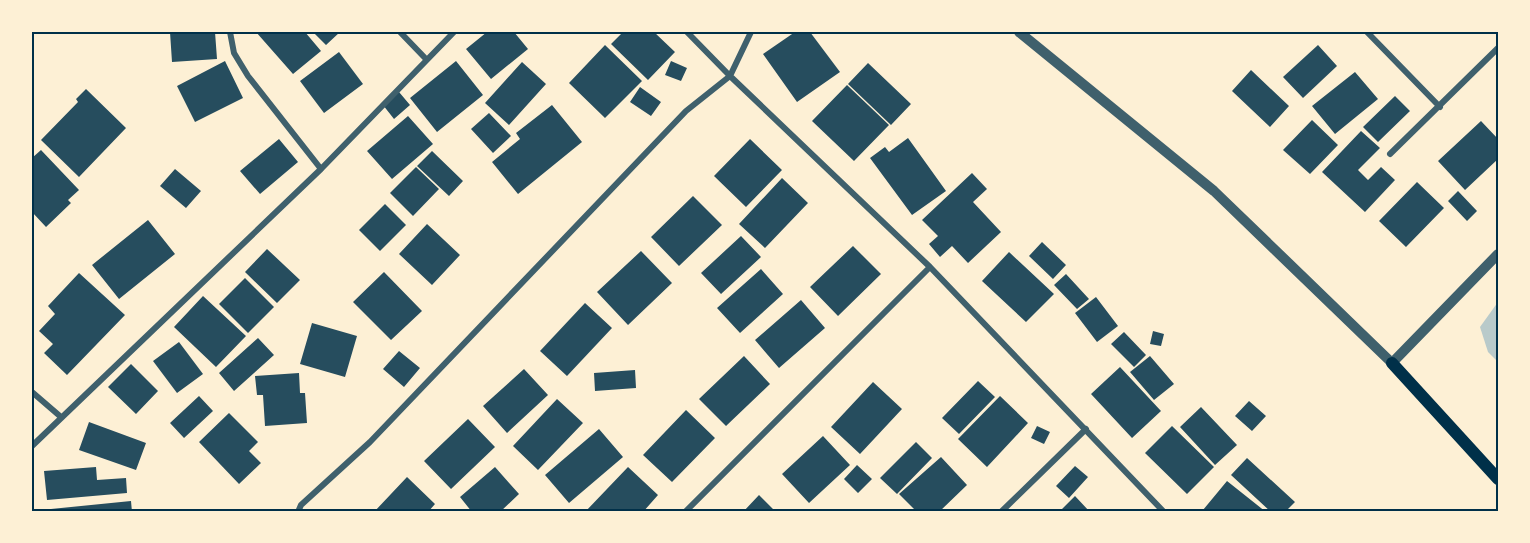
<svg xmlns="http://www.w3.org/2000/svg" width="1530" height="543" font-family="Figtree,sans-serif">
	<rect width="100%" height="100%" fill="#fdf0d5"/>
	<!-- green -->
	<path fill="#b9caca" d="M1498 302V362L1488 352 1480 327Z"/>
	<!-- building -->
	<path fill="#264d5e" d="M170 32H215L217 59 172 62Z
		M256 32H305L321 51 293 74Z
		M313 32H340L326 45Z
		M487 32H514L528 49 491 79 466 49Z
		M623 32H654L675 52 648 80 611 44Z
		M795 32H810L840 72 797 102 763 54Z
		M605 45 642 81 605 118 569 83Z
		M1318 45 1337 66 1303 98 1283 77Z
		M339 52 363 84 324 113 300 81Z
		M225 61 243 98 195 122 177 86Z
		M456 61 483 95 437 132 410 98Z
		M671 61 687 68 681 81 665 75Z
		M522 62 546 84 509 125 485 103Z
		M868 63 911 104 891 125 848 84Z
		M1251 70 1289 106 1270 127 1232 91Z
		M1355 72 1378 99 1335 134 1312 106Z
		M847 85 889 125 854 161 812 121Z
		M640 87 661 102 651 116 630 102Z
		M86 89 126 128 79 177 41 140 78 102 76 99Z
		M399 92 410 105 394 119 383 105Z
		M1395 96 1410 111 1378 142 1363 127Z
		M552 105 582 142 518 194 492 162 520 139 516 133Z
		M489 113 511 136 493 153 471 129Z
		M408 116 433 144 392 179 367 151Z
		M1312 120 1338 145 1310 174 1283 150Z
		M1481 121 1498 139V159L1465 190 1438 161Z
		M1361 131 1380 148 1358 170 1368 180 1381 167 1395 180 1365 212 1322 172Z
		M908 138 946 191 912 215 870 158 885 147 889 152Z
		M279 139 298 162 260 194 240 171Z
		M750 139 782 170 746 207 714 176Z
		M41 150 79 190 68 200 71 203 46 227 32 212V158Z
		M432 151 463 181 449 196 417 166Z
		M416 167 439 189 413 216 390 193Z
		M175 169 201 191 186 208 160 186Z
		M972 173 987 189 973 202 1001 232 968 263 952 246 940 257 929 244 938 236 922 220Z
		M782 178 808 203 765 248 739 224Z
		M1417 182 1444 208 1406 247 1379 221Z
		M1458 191 1477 211 1467 221 1448 201Z
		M693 196 722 225 679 266 651 237Z
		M385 204 406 225 380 251 359 230Z
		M148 220 175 254 119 299 92 265Z
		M427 224 460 255 432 285 399 254Z
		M741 236 761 257 721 294 701 273Z
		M1042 242 1066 265 1053 279 1029 256Z
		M853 246 881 274 838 316 810 287Z
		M267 249 300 280 277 303 245 272Z
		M641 251 672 283 628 325 597 292Z
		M1009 252 1054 294 1026 322 982 281Z
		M761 269 783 294 740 333 717 308Z
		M384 272 422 311 391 340 353 302Z
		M79 273 125 315 67 375 44 353 53 344 39 331 55 314 48 306Z
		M1066 274 1089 299 1077 309 1054 285Z
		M245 278 274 307 248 333 219 304Z
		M203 296 246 336 216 367 174 327Z
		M1096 297 1118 326 1097 342 1075 313Z
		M801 300 825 328 779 368 755 340Z
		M585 303 612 328 567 376 540 351Z
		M312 323 357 336 345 377 300 364Z
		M1153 331 1164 334 1161 346 1150 344Z
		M1124 332 1146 355 1134 367 1111 344Z
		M258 338 274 355 234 391 219 373Z
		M179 342 203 374 177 393 153 361Z
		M399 351 420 368 404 387 383 369Z
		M744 356 770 384 726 426 699 399Z
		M1150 356 1174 384 1154 400 1130 372Z
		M131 364 158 391 136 414 108 387Z
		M1120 367 1161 411 1132 438 1091 394Z
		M524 369 548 395 507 433 483 406Z
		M635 370 636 388 595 391 594 373Z
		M299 373 300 393H305L307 423 265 426 263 395H257L255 376Z
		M978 381 995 397 959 434 942 418Z
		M873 382 902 409 860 454 831 427Z
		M199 396 213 411 184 438 170 423Z
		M1000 396 1028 423 987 467 958 439Z
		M557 399 583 423 538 470 513 446Z
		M1249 401 1266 416 1252 431 1235 416Z
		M1201 407 1237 445 1215 465 1180 427Z
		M686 410 715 438 672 482 643 455Z
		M229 413 258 442 249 451 261 463 239 484 199 442Z
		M468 419 495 447 451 489 424 461Z
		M89 422 146 443 136 470 79 450Z
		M1037 426 1050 432 1044 444 1031 438Z
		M1172 426 1214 467 1187 494 1145 453Z
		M599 429 623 457 569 503 545 475Z
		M823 436 850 465 809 503 782 474Z
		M916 442 932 458 897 494 880 478Z
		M941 457 967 485 939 512H917L899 494Z
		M1247 458 1295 502 1285 512H1271L1231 475Z
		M857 465 872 479 858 493 844 479Z
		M1075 466 1088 477 1069 498 1056 486Z
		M96 467 97 480 126 478 127 493 47 500 44 471Z
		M495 467 519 494 500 512H472L460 497Z
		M628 467 658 495 643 512H585Z
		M407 477 435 504 428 512H374Z
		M1227 481 1266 512H1205L1203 510Z
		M759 495 776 512H743Z
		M1075 496 1090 512H1059Z
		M131 501 132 512H52L51 509Z"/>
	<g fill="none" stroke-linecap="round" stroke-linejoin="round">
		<!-- minor -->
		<path stroke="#3f606c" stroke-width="6" d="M230 32 234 53 248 76 321 169
			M400 32 426 59
			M687 32 730 76 930 267 1164 512
			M1367 32 1440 107
			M1390 154 1498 48
			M32 392 61 417
			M32 446 321 169 454 32
			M298 512 301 505 370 442 686 111 730 76 751 32
			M685 512 930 267
			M1001 512 1086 429"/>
		<!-- tertiary -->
		<path stroke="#3f606c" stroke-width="10" d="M1019 32 1214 191 1392 363 1498 254"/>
		<!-- secondary -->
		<path stroke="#003049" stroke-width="12" d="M1392 363 1498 479"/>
	</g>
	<!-- border -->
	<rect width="1530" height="543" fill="none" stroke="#fdf0d5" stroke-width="66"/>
	<rect x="33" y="33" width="1464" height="477" fill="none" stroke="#003049" stroke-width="2"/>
</svg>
